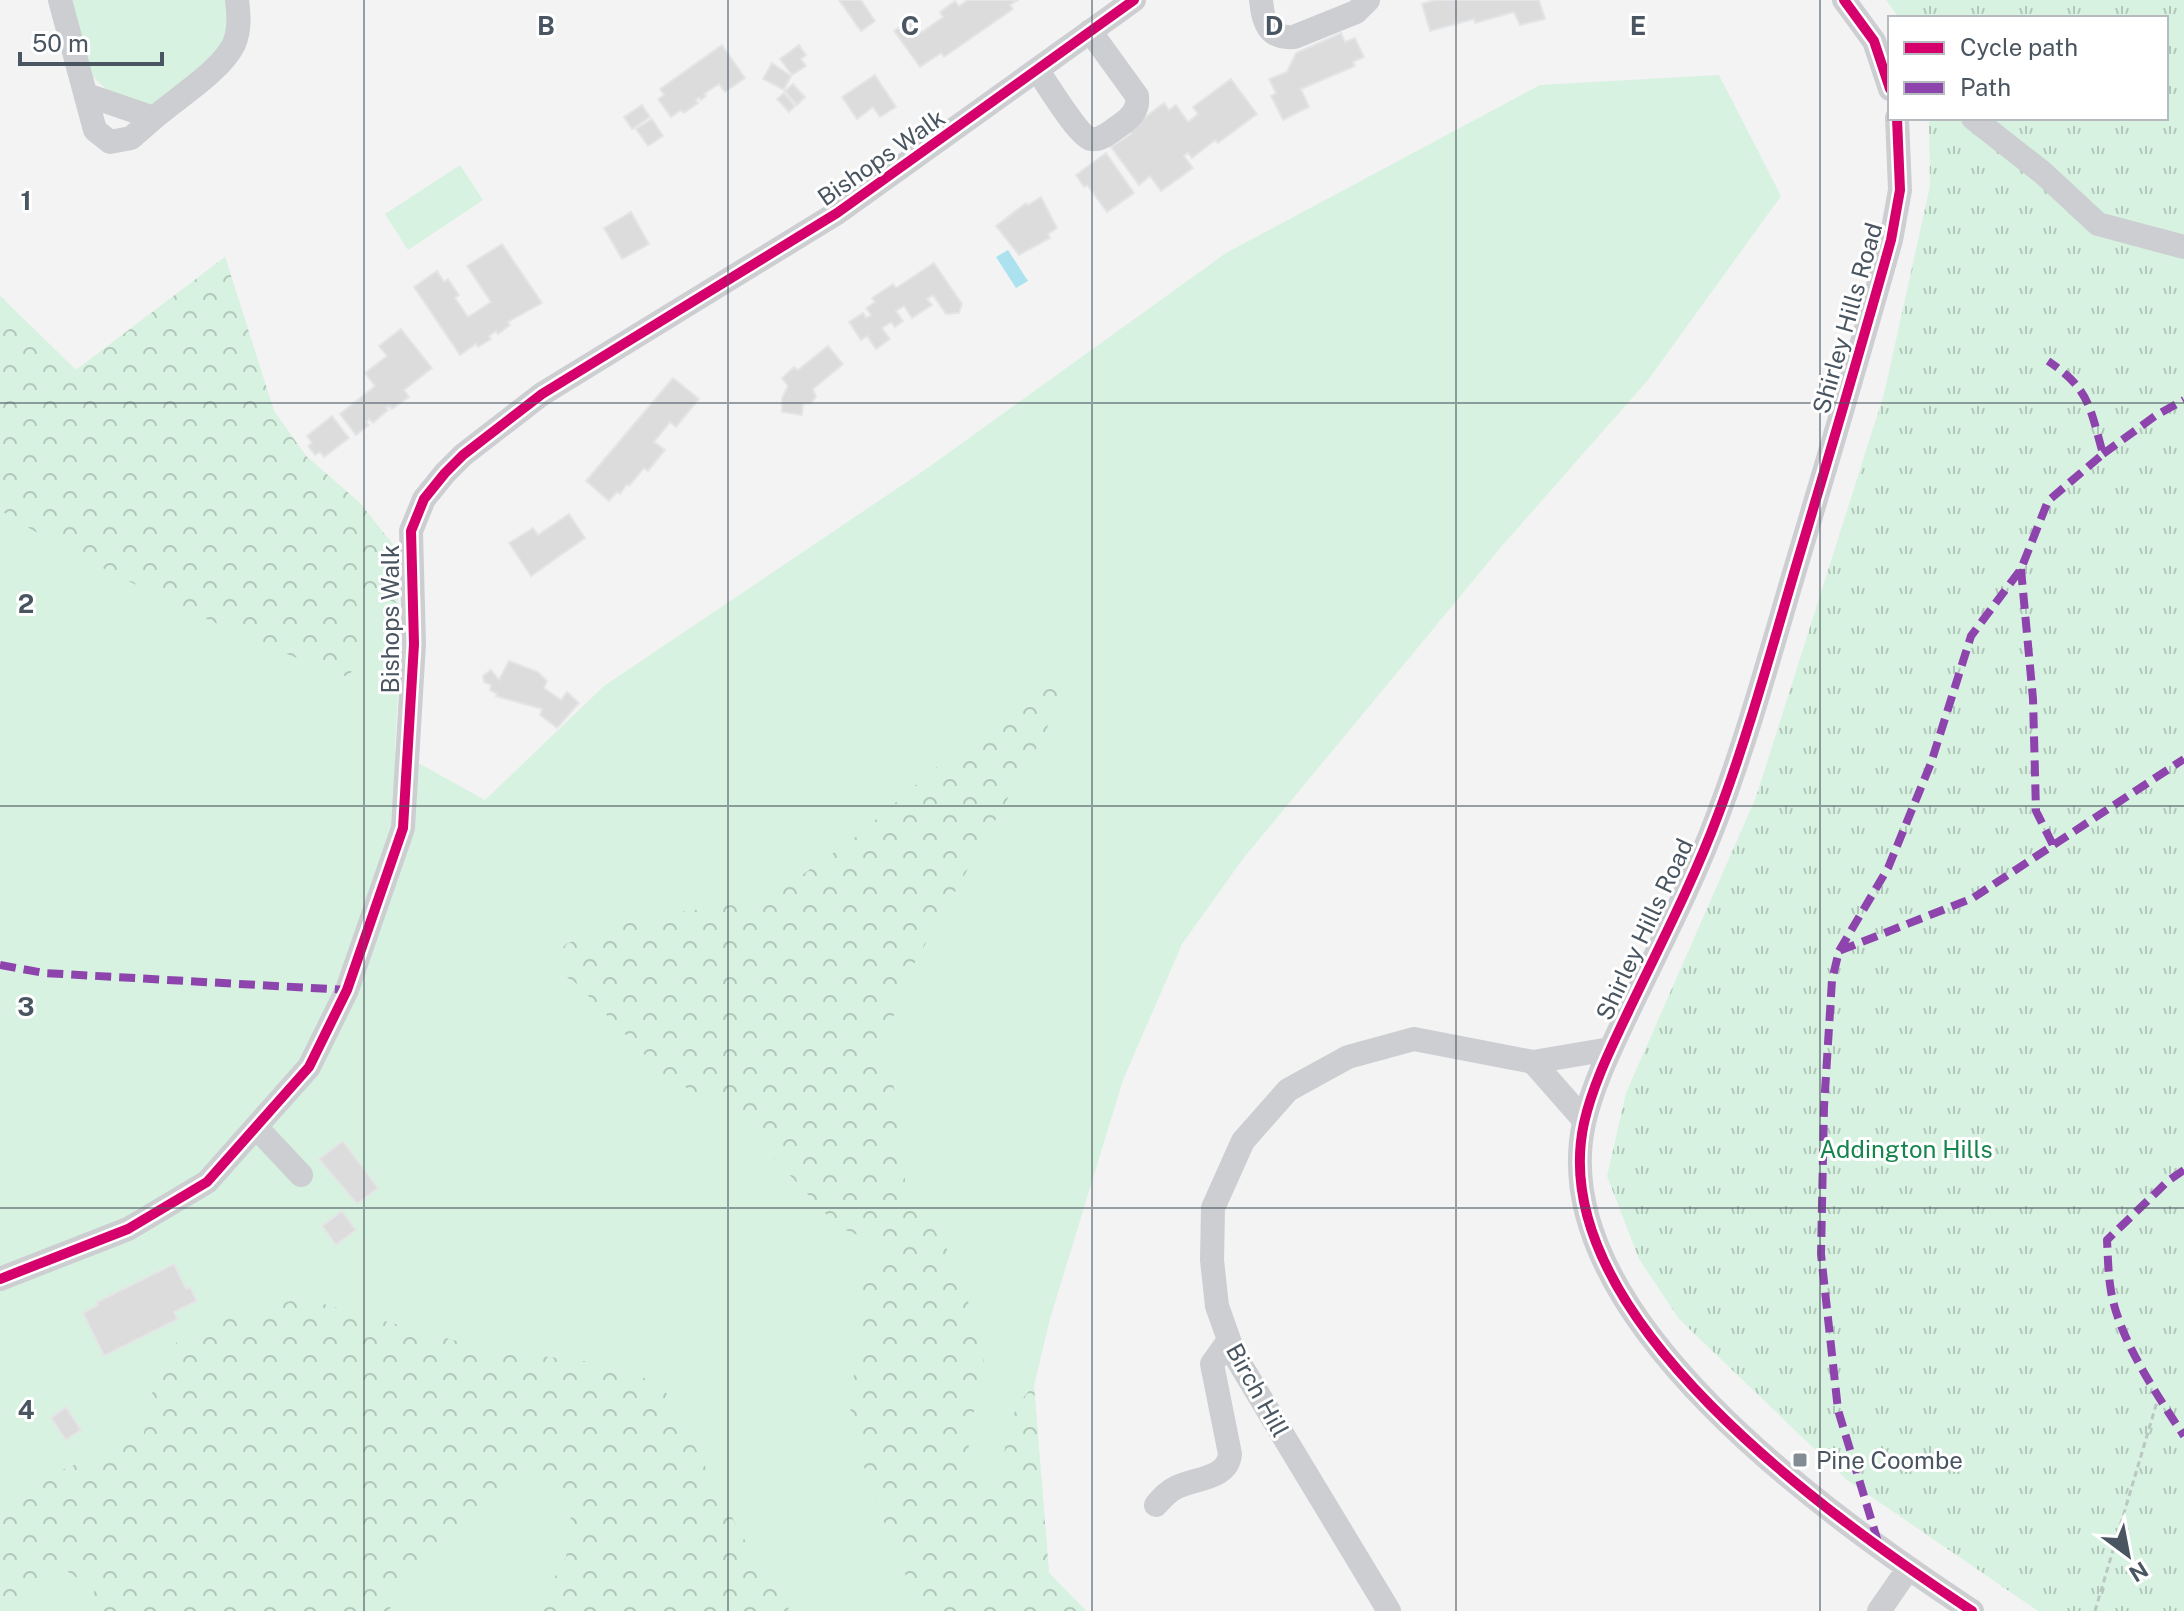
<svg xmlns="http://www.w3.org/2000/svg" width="2184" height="1611" font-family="'Public Sans',sans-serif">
	<defs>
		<pattern id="forest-crowns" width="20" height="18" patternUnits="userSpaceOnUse" patternTransform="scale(2)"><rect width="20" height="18" fill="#d8f2e1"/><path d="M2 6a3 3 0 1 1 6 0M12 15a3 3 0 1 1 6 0" fill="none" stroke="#b1c7ba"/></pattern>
		<pattern id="park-tufts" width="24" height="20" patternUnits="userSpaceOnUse" patternTransform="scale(2)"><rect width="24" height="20" fill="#d8f2e1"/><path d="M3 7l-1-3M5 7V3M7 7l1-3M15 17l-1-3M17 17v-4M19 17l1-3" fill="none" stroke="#b1c7ba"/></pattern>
	</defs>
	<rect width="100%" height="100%" fill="#f3f3f3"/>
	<!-- grass -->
	<path fill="#d8f2e1" d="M70 0H229L226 39 216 55 153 106C130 99 108 96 93 76Z
		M1719 75 1781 196 1648 380 1501 547 1242 860 1182 944 1123 1080 1050 1319 1034 1386 1049 1573 1086 1611H0V296L76 370 225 257 274 411 306 456 360 503 394 546 401 638 395 750 485 800 604 686 929 467 1226 253 1540 85Z
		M460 165 483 200 408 250 385 214Z"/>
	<!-- forest -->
	<path fill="url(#forest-crowns)" d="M225 257 274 411 306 456 360 503 394 546 398 604 348 581 355 593 364 652 348 677C278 653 211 622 145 589 95 565 47 540 0 510V296L76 370Z
		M1053 667 1064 685 1046 731 905 980 882 1053 895 1091 900 1152 907 1191 958 1265 984 1359 968 1443 972 1460 983 1475 993 1476 1003 1466C1006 1434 1010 1408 1034 1386L1049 1573 1086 1611H920L869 1485 851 1417 849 1390 866 1339 858 1314 861 1289 881 1253 882 1242 874 1234 860 1236 838 1227 731 1112 665 1076 577 984 562 974 554 957 566 944 628 919 739 904 789 884 852 840Z
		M302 1298 489 1350 608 1364 662 1385 742 1536 769 1573 790 1611H536L566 1557 573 1498 563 1488 548 1481H523L442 1534 388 1611H95L94 1590 57 1564 0 1611V1500L30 1483 143 1437 158 1366 188 1328Z"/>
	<!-- park -->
	<path fill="url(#park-tufts)" d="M1886 0H2184V1611H2038L1847 1480 1679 1319 1639 1259 1607 1176 1626 1093 1756 797 1884 394 1930 186 1929 118H2166V18H1899Z"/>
	<!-- water -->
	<path fill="#ace2f0" d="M1008 250 1028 281 1016 288 996 257Z"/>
	<!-- building -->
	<path fill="#dcdcdd" stroke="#e4e5e6" stroke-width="2" d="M839 0H861L875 21 861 31Z
		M968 0H1018L1010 5 1013 9 944 57 941 53 920 67 894 31 912 18 922 32 943 17 940 12 955 1 959 6Z
		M1435 0H1539L1545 19 1520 25 1514 12 1475 23 1474 19 1430 31 1422 4Z
		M1341 33 1345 42 1355 38 1364 57 1353 62 1355 66 1301 89 1309 107 1283 120 1271 96 1276 93 1269 79 1287 72 1296 53Z
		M722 45 745 78 725 92 719 84 704 94 706 96 701 100 699 97 696 100 698 103 684 113 681 110 671 117 658 99 664 95 660 89Z
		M799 45 806 55 801 59 806 66 792 75 780 59Z
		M772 63 791 76 784 90 763 79Z
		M875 75 896 107 880 117 873 107 857 119 842 97Z
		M1231 79 1257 114 1218 143 1215 140 1192 158 1188 153 1184 156 1193 168 1161 191 1150 176 1139 185 1111 147 1131 134 1128 130 1164 103 1169 110 1176 105 1188 122 1198 114 1193 107Z
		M793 84 805 97 797 105 785 91Z
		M784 93 795 106 789 112 777 99Z
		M642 105 650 117 632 129 624 117Z
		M652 119 663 136 648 146 636 129Z
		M1106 153 1134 193 1107 212 1087 185 1084 187 1076 175Z
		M1041 197 1057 228 1048 234 1050 238 1019 255 996 226 1026 203 1028 205Z
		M631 212 649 244 622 259 604 228Z
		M502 244 542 303 508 322 510 325 498 334 496 331 489 336 491 339 478 347 476 344 460 355 414 287 437 271 444 282 448 279 459 295 455 298 468 317 491 302 467 266Z
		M934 263 962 304 959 313 946 314 933 295 927 299 932 305 912 318 904 306 896 311 903 321 895 327 891 322 882 328 890 339 876 349 867 336 861 340 849 322 863 313 866 318 871 315 866 308 875 302 872 298 893 284 896 288Z
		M401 329 432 368 404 390 409 397 392 409 389 406 386 408 388 410 373 423 369 419 366 422 369 425 356 435 340 414 375 386 365 373 387 356 379 346Z
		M828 346 843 364 813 389 816 397 811 403 803 404 802 415 782 412V398L788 386 782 378 794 367 798 370Z
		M673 378 699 399 676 427 670 422 654 442 665 450 648 471 644 468 629 486 627 484 620 494 617 492 609 501 586 481Z
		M332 416 349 438 324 457 320 452 315 455 308 446 312 443 307 436Z
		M569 514 585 538 531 576 509 543 533 528 538 535Z
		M509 661 538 672 547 681 544 688 561 700 567 692 579 703 557 728 540 715 542 709 496 696 497 694 490 690 491 685 484 682 483 676 491 670 499 680Z
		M343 1141 378 1188 357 1204 319 1159Z
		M342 1211 356 1230 336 1245 322 1226Z
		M174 1264 186 1289 190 1287 197 1301 174 1312 178 1319 104 1356 83 1313 98 1305 97 1302Z
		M66 1407 81 1430 66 1440 51 1418Z"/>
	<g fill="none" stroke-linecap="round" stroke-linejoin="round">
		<!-- path -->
		<path stroke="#bac7c3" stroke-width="3" stroke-dasharray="6 4" stroke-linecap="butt" d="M2095 1611 2159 1395"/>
		<!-- minor -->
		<path stroke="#ccced1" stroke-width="24" d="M60 0 95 130 110 142 131 138 154 118
			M1261 0C1263 22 1268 39 1294 37L1356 12 1368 0
			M1844 0 1874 41 1890 89
			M1037 70C1047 83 1078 136 1091 139 1101 141 1111 131 1119 126 1130 118 1139 111 1137 96L1090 31
			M87 95 154 118C177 98 221 71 234 44 240 30 239 15 237 0
			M1897 118 1900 190 1891 240C1861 348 1829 456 1797 563 1772 647 1749 733 1718 815 1693 882 1659 947 1628 1012 1611 1048 1593 1084 1584 1123 1542 1316 1833 1519 1972 1611
			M1973 118 2043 173 2098 224 2184 247
			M1533 1062 1584 1120
			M256 1127 301 1175
			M0 1279 128 1229 207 1182 309 1067 347 990 403 828 414 644 411 531 424 499 445 473 463 455 542 394 837 213 1134 0
			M1156 1505C1162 1498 1168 1491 1177 1487 1195 1478 1228 1479 1230 1454L1212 1364 1229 1340
			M1389 1611 1234 1354 1217 1306 1212 1260 1213 1208 1243 1141 1288 1090 1348 1057 1414 1039 1533 1062 1610 1049
			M1879 1611 1908 1569"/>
		<!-- quiet -->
		<path stroke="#8e44ad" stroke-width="8" stroke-dasharray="16 8" stroke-linecap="butt" d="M2103 454 2155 416 2184 400
			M2021 569 2033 699 2036 811 2054 847
			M1839 951 1888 868 1931 763 1971 636 2021 569 2048 501 2103 454C2090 408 2090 389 2048 361
			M0 965 44 973 347 990
			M2184 1170 2168 1181 2107 1240C2108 1257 2108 1274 2111 1291 2119 1339 2157 1395 2184 1436
			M1878 1542 1838 1410 1821 1254 1824 1107 1832 980 1839 951 1973 898 2184 759"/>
		<defs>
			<path id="cycleway" d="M1844 0 1874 41 1890 89
				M1897 118 1900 190 1891 240C1861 348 1829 456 1797 563 1772 647 1749 733 1718 815 1693 882 1659 947 1628 1012 1611 1048 1593 1084 1584 1123 1542 1316 1833 1519 1972 1611
				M0 1279 128 1229 207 1182 309 1067 347 990 403 828 414 644 411 531 424 499 445 473 463 455 542 394 837 213 1134 0"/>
		</defs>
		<!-- cycleway casing -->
		<use href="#cycleway" stroke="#fff" stroke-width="15"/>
		<!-- cycleway -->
		<use href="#cycleway" stroke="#d6006c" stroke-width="10"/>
	</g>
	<!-- grid -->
	<path fill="none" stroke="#495560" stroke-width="2" stroke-opacity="0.55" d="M364 0V1611M728 0V1611M1092 0V1611M1456 0V1611M1820 0V1611M0 403H2184M0 806H2184M0 1208H2184"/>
	<!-- markers -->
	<rect fill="#848c93" stroke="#fff" stroke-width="3" x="1792" y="1452" width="16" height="16" rx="4"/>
	<g text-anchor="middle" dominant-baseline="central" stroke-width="6" stroke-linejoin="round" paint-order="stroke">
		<!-- street labels -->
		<g font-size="24" fill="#495560" stroke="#fff">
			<text transform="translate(881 157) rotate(-35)">Bishops Walk</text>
			<text transform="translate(1847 318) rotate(-74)">Shirley Hills Road</text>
			<text transform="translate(390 619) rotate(-90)">Bishops Walk</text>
			<text transform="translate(1644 929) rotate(-65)">Shirley Hills Road</text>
			<text transform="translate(1258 1390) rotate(61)">Birch Hill</text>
		</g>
		<!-- park labels -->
		<g font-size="24" fill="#16844d" stroke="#fff">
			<text x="1906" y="1149">Addington Hills</text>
		</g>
		<!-- poi labels -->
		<g font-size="24" fill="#495560" stroke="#fff" text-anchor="start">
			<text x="1816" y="1460">Pine Coombe</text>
		</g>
	</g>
	<g font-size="26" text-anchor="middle" font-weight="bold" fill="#495560" stroke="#fff" stroke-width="6" stroke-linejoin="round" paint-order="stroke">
		<text x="546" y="35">B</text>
		<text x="910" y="35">C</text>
		<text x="1274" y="35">D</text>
		<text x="1638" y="35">E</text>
		<text x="26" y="210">1</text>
		<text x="26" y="613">2</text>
		<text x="26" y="1016">3</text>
		<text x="26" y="1419">4</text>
	</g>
	<!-- legend -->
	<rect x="1888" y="16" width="280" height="104" fill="#ffffff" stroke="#b6bbbf" stroke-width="2"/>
	<rect x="1904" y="42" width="40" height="12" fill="#d6006c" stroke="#b6bbbf" stroke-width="2"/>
	<text x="1960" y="56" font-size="24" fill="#495560">Cycle path</text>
	<rect x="1904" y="82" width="40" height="12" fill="#8e44ad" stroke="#b6bbbf" stroke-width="2"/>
	<text x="1960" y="96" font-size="24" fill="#495560">Path</text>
	<!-- north arrow -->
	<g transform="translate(2128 1555) rotate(148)" stroke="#ffffff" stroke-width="6" paint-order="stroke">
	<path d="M0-6L14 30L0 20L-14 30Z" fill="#495560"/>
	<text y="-12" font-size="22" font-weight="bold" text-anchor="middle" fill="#495560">N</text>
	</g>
	<!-- scale -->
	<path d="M20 52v12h142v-12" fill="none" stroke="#495560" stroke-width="4"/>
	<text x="32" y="52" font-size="24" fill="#495560" stroke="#ffffff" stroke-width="6" paint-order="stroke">50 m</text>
</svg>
